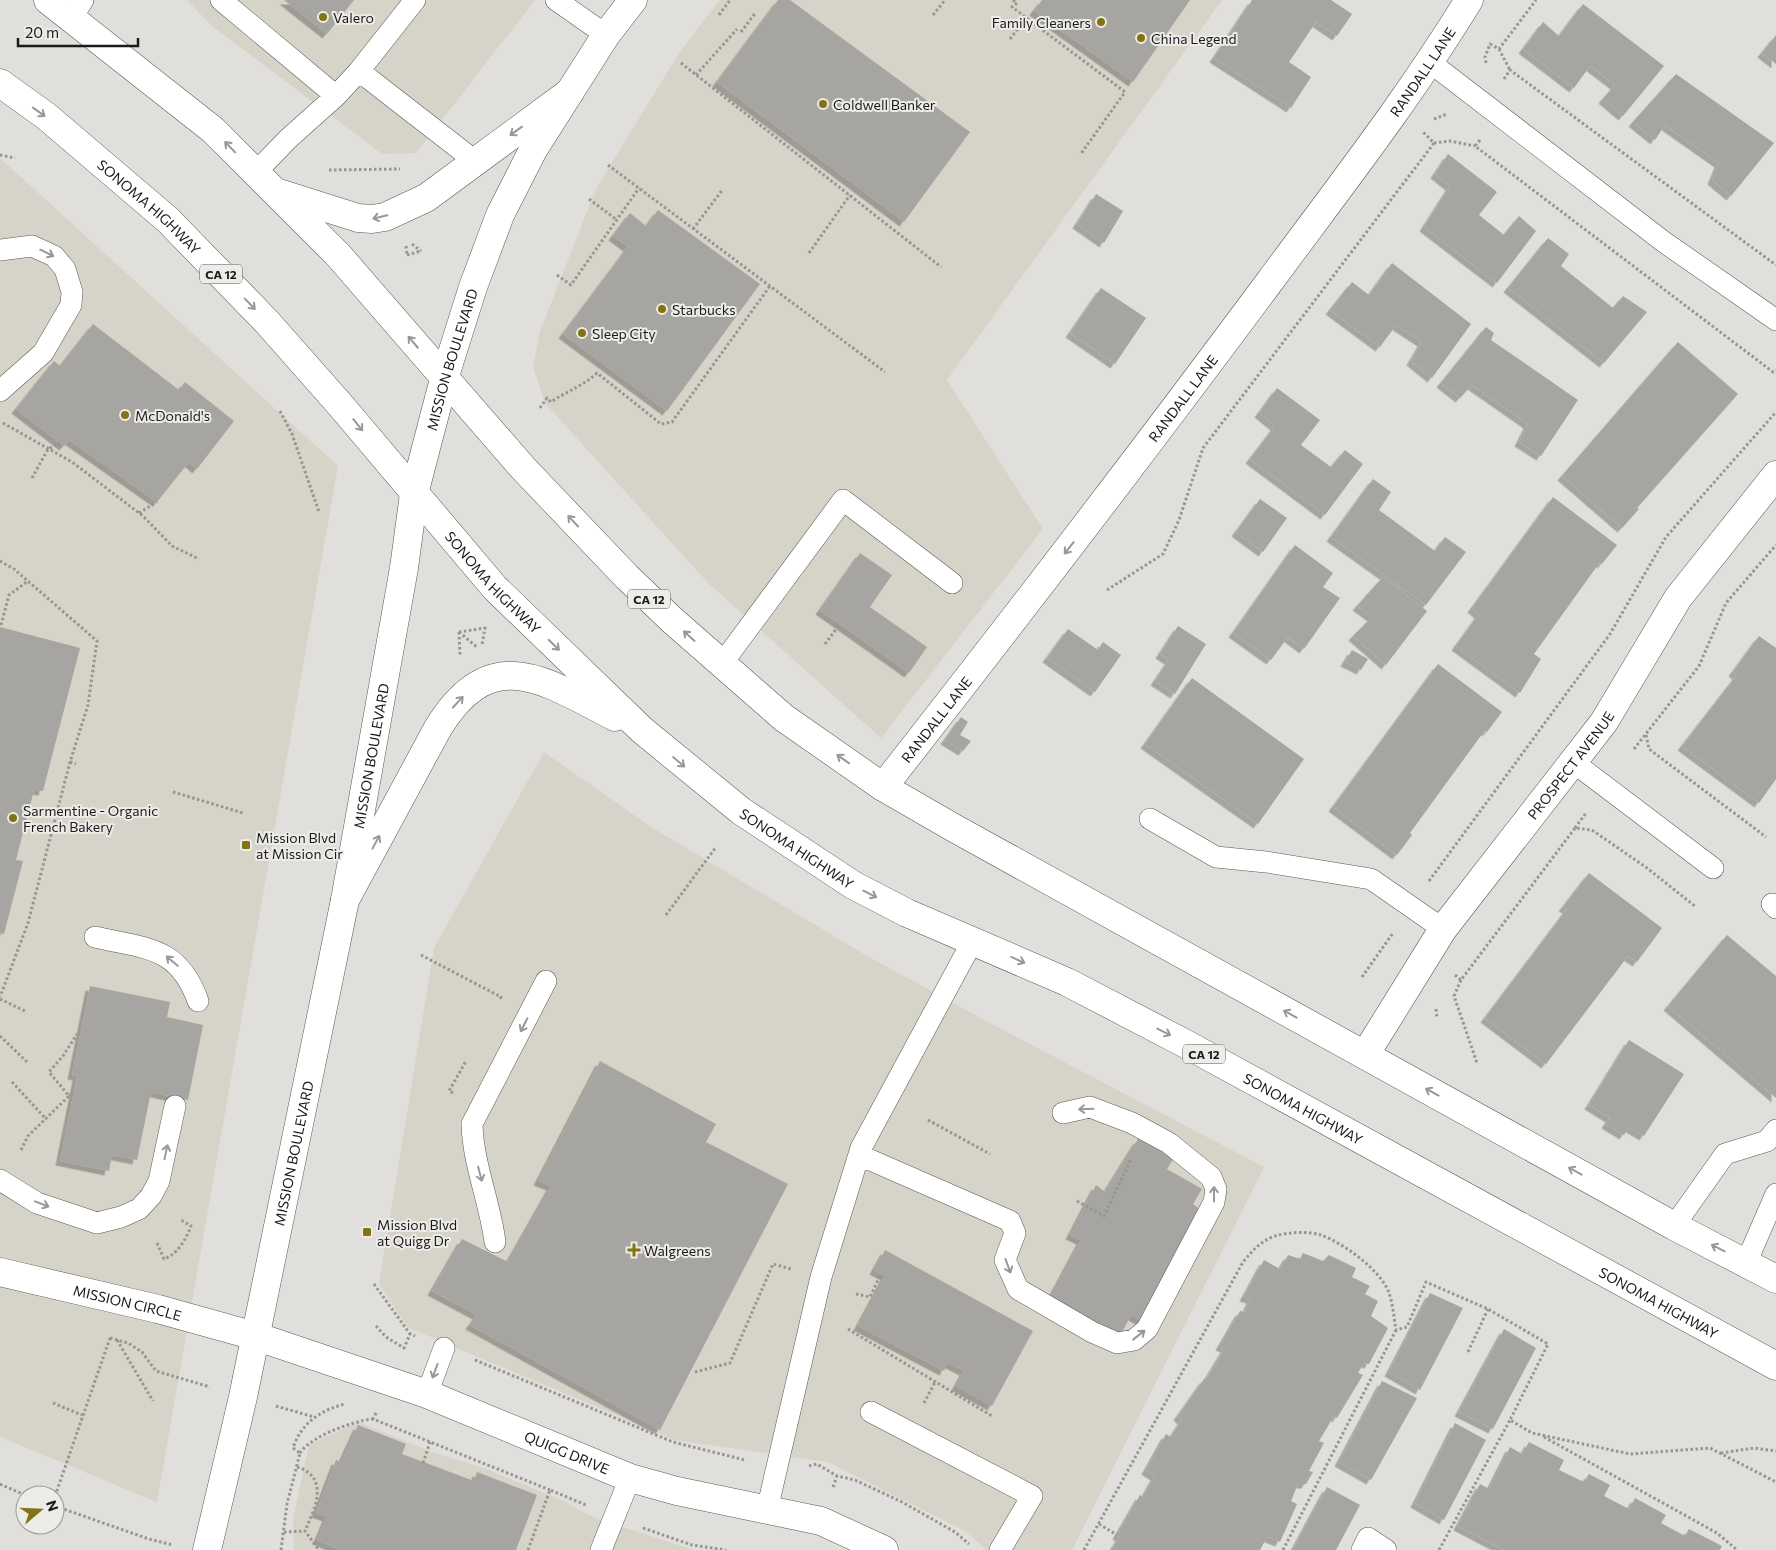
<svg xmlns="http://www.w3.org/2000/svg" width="1776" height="1550" font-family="Commissioner,sans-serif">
	<defs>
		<filter id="shadow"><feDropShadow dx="-4.5" dy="4.5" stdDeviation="0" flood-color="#0004"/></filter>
	</defs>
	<rect width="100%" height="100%" fill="#e0dfdb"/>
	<!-- built -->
	<path fill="#d6d4c8" d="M187 0H535L416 153 382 154 213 27Z
		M720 0H1222L947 380 1043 529 881 738 708 583 545 403 533 367 540 331 596 189 679 53Z
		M0 158 338 466 157 1502 0 1437Z
		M544 752 651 827 869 957 988 1022 1264 1167 1072 1550H987L965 1531 828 1462 675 1440 407 1327 379 1284 434 948Z
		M358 1422 432 1452 481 1467 555 1497 595 1518 694 1550H294L293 1519 309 1445Z"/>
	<!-- building -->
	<path fill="#a6a5a1" filter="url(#shadow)" d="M284 0H354L327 34Z
		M778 0H790L970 132 904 222 717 82Z
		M1042 0H1190L1133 82 1034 11Z
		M1252 0H1331L1352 14 1337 36 1316 22 1289 62 1311 77 1291 108 1214 58Z
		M1583 4 1664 66 1623 116 1603 99 1615 85 1590 66 1574 88 1523 49 1543 22 1559 36Z
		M1776 35V64L1762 53Z
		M1676 74 1774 143 1731 196 1712 180 1719 163 1665 125 1655 140 1633 122Z
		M1448 154 1497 192 1479 215 1504 235 1519 216 1536 231 1497 283 1424 227 1450 186 1435 174Z
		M1096 194 1123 211 1104 243 1077 224Z
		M658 210 760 284 667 411 563 334 628 247 613 236 630 213 646 226Z
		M1548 238 1569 254 1561 266 1613 308 1623 296 1647 312 1604 363 1508 288Z
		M1392 263 1471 324 1432 378 1411 361 1422 342 1396 325 1380 347 1330 310 1352 282 1369 295Z
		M1101 288 1146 318 1115 364 1070 333Z
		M93 324 179 390 185 382 234 421 197 469 189 462 157 502 69 440 64 446 16 409 54 361 60 366Z
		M1486 327 1494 333 1491 340 1578 400 1541 456 1519 442 1528 424 1472 385 1460 398 1441 383Z
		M1678 342 1738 394 1637 508 1639 509 1622 528 1562 476Z
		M1277 388 1320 420 1301 445 1331 467 1345 450 1363 464 1325 515 1250 459 1275 426 1259 413Z
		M1373 479 1391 492 1379 510 1435 551 1445 537 1466 552 1426 605 1331 537Z
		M1553 497 1617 545 1602 564 1600 562 1534 654 1541 659 1520 693 1456 646 1479 614 1472 608Z
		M1260 499 1287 518 1263 552 1236 532Z
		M1295 545 1333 573 1323 587 1340 598 1304 649 1288 637 1271 660 1233 633Z
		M860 553 892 575 870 607 927 647 909 673 820 610Z
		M1383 577 1427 611 1386 665 1353 636 1372 617 1357 606Z
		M1178 626 1206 644 1175 694 1155 681 1169 660 1160 654Z
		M0 627 80 648 43 791 34 790 16 860 23 861 4 934 0 933Z
		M1068 629 1098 650 1103 642 1121 655 1095 692 1047 658Z
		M1759 636 1776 648V779L1759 803 1682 746 1737 675 1733 672Z
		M1352 650 1368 659 1361 670 1345 662Z
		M1438 664 1502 712 1487 732 1485 730 1410 833 1412 835 1397 855 1333 807Z
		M1192 678 1304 759 1258 824 1145 744Z
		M961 717 968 722 960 735 971 741 963 751 945 740Z
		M1589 873 1662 928 1637 962 1628 956 1546 1064 1485 1018 1567 909 1563 907Z
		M1727 935 1776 976V1098L1668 1006Z
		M90 986 170 1002 167 1017 203 1025 188 1100 151 1092 137 1160 112 1155 109 1171 60 1161 77 1076 72 1075Z
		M1629 1040 1684 1074 1644 1136 1629 1127 1624 1135 1606 1124 1610 1118 1589 1105Z
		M600 1061 716 1124 706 1142 788 1184 660 1430 470 1325 477 1315 432 1291 462 1239 508 1262 551 1186 538 1181Z
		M1138 1139 1174 1158 1167 1169 1202 1189 1193 1204 1201 1210 1142 1321 1131 1315 1119 1338 1049 1300 1081 1240 1070 1235 1096 1185 1105 1192Z
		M885 1250 1033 1331 992 1406 956 1386 964 1371 948 1363 944 1371 858 1326 885 1276 874 1270Z
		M1303 1253 1323 1261 1329 1255 1356 1268 1352 1277 1370 1286 1365 1294 1378 1301 1371 1316 1388 1328 1369 1364 1364 1363 1358 1373 1363 1375 1337 1418 1334 1416 1319 1441 1324 1443 1309 1471 1313 1472 1306 1484H1298L1291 1501 1297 1504 1280 1542 1267 1537 1260 1550H1111L1120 1537 1117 1535 1140 1495 1143 1497 1155 1476 1146 1470 1166 1434 1171 1437 1182 1420 1178 1416 1204 1379 1207 1378 1225 1348 1220 1346 1240 1311 1245 1312 1251 1299 1244 1297 1264 1260 1280 1269 1288 1255 1300 1259Z
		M1430 1293 1463 1308 1420 1390 1389 1372Z
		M1504 1329 1536 1348 1493 1429 1459 1412Z
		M1382 1381 1417 1398 1371 1480 1339 1462Z
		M1455 1423 1486 1440 1444 1520 1415 1503Z
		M358 1425 406 1444 402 1454 474 1481 477 1472 537 1495 516 1550H341L317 1540 327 1517 316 1513 336 1460 341 1462Z
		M1529 1442 1564 1460 1559 1470 1584 1482 1589 1474 1610 1485 1604 1496 1629 1509 1635 1498 1666 1515 1661 1523 1685 1536 1689 1529 1722 1546 1720 1550H1504L1458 1526 1480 1484 1489 1489 1510 1447 1522 1454Z
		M1327 1487 1360 1505 1336 1550H1293Z"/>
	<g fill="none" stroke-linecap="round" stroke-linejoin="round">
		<defs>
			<path id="service" d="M221 0 336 96
				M556 0 606 35
				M72 17 83 0
				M1431 63 1664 242 1776 320
				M359 71 475 161
				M255 173 289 138 336 96 359 71 415 0
				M0 250 32 246 54 256 65 269 72 292 71 305 43 353 0 391
				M721 665 843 500 952 583
				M1573 762 1713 868
				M1150 819 1216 857 1266 862 1371 879 1443 929
				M1772 904 1776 908
				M95 937C145 949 178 945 198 1001
				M859 1155 1010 1221 1015 1233 1005 1260 1018 1289 1092 1332 1117 1343 1134 1340 1147 1329 1214 1202 1216 1189 1211 1177 1169 1143 1132 1123 1090 1107 1063 1113
				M0 1180 37 1203 97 1223 121 1217 139 1209 151 1196 159 1181 175 1106
				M1674 1226 1725 1154 1767 1141 1776 1130
				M495 1242C490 1202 473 1164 472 1124L546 981
				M1746 1263 1776 1194
				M427 1394 444 1348
				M871 1412 1032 1496 1000 1550
				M767 1510 821 1277 861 1148 972 942
				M601 1550 630 1478
				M1362 1550 1368 1538 1386 1550"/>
			<g id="minor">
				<path id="s1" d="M883 787C1014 620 1143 452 1270 281 1338 189 1409 98 1469 0"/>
				<path id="s2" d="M1365 1055 1443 929 1604 722 1678 598 1776 475"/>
				<path id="s3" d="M0 1272 158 1309 255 1336 427 1394 630 1478 677 1491 821 1521 884 1550"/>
			</g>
			<g id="secondary">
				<path id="s4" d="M207 1550 243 1397 345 900 404 568 414 494 444 379 473 287 500 215 533 150 606 35 633 0"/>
			</g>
			<g id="primary">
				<path d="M48 0 213 130 339 256 523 468 627 577 672 620 784 718 883 787 954 828 1674 1226 1776 1279"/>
				<path id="s5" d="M0 83 46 116 168 220 267 322 342 407 495 588 642 730 741 811 853 885 907 913 1067 982 1184 1043 1776 1366"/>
				<path d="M279 193 358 218 372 219 385 217 426 198 570 92"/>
				<path d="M345 900 438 728C491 641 545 681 615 717"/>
			</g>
		</defs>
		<!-- service casing -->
		<use href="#service" stroke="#585854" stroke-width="22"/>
		<!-- minor casing -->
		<use href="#minor" stroke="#585854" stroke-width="29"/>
		<!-- secondary casing -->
		<use href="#secondary" stroke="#585854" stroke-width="29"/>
		<!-- primary casing -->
		<use href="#primary" stroke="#585854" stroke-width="29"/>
		<!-- path -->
		<path stroke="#959592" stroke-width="3" stroke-dasharray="2.5 2.5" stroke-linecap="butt" d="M1013 0 1017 3 1012 7 1125 92 1080 155
			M719 15 730 0
			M933 15 945 0
			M741 32 756 12
			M1010 39 1026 18
			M1499 49 1510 70
			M681 63 941 267
			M1486 63 1485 57 1490 44 1499 49 1536 0
			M696 75 737 29
			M1504 79 1510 70 1776 265
			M1434 119 1447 114
			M1480 140 1475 146 1773 372 1776 370
			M1434 143 1450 141 1475 146
			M0 155 15 158
			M608 165 885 372
			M329 170 400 169
			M589 199 617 220
			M693 229 723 189
			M412 244 421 251
			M406 246 407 255
			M809 253 850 195
			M407 255 421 251
			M557 275 571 285 639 188
			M540 408 547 398 551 402C567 391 583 386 597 373L661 424 672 422 770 286
			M280 411 292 434 319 512
			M3 423 72 462 143 516 172 546 199 559
			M32 478 48 449 60 443
			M139 513 157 502
			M0 561 14 569 97 641 88 705 70 762 28 923 0 997
			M1107 590 1163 554 1179 520 1203 448 1434 143 1423 132
			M1 625 9 595 28 581
			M459 632 485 628 482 645
			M459 632 460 655
			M459 632 478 648
			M825 644 840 624
			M1646 735 1649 749 1766 837
			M1634 749 1699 666 1726 603 1776 545
			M70 762 76 764
			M173 792 243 813
			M1575 828 1586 813
			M1429 881 1610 634 1666 537 1776 412
			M666 915 716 847
			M421 955 501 997 500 999
			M1455 975 1461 980 1575 828 1592 830 1647 868 1696 907
			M1362 977 1393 933
			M1461 980 1454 996 1477 1063
			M0 999 25 1011
			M1436 1009 1437 1018
			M0 1036 27 1062
			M12 1082 46 1119
			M453 1093 449 1091 466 1061
			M69 1096 73 1092
			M928 1120 990 1154
			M21 1150 28 1136 69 1096 49 1072 63 1056 77 1034
			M1077 1201 1104 1216 1131 1159
			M157 1243 164 1259C178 1254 186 1239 191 1226L181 1220
			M374 1284 410 1334
			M856 1294 870 1297 881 1274
			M376 1326 386 1337 404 1348 410 1334 415 1336
			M848 1329 992 1416
			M110 1338 128 1343 142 1352 156 1371 210 1387
			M117 1340 153 1401
			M1468 1352 1488 1309
			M475 1360 673 1442 745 1460
			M695 1372 730 1363 773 1264 791 1269
			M53 1403 82 1415
			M924 1403 935 1382
			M276 1406 314 1417
			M376 1413 373 1419 550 1490
			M1544 1437 1717 1533 1737 1550
			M300 1453C311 1436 353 1421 373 1419
			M1721 1453 1754 1448 1776 1451
			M423 1463 430 1442
			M809 1466 817 1464 837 1476 855 1480 902 1502 955 1532 969 1544
			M297 1467C330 1477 315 1509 305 1531L319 1550
			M0 1484 25 1495
			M833 1487 837 1476
			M55 1496 110 1338
			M55 1506 149 1539 173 1545
			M1099 1524 1117 1535
			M643 1528 692 1545 726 1550
			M284 1532 305 1531
			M281 1550 287 1504 300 1453 293 1448C301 1423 321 1410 345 1404
			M528 1550 550 1490 586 1505
			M1084 1550 1243 1262C1252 1251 1261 1241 1275 1236 1288 1232 1308 1231 1321 1235 1343 1243 1381 1270 1389 1293 1393 1304 1394 1318 1396 1330L1407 1327 1426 1282 1488 1309 1548 1344 1510 1420 1532 1433 1630 1454 1710 1448 1776 1482
			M1283 1550 1396 1330
			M1439 1550 1510 1420"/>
		<!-- service -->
		<use href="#service" stroke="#fff" stroke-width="21"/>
		<!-- minor -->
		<use href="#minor" stroke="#fff" stroke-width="28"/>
		<!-- secondary -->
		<use href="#secondary" stroke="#fff" stroke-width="28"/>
		<!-- primary -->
		<use href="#primary" stroke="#fff" stroke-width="28"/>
	</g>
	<!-- one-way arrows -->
	<defs><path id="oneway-shaft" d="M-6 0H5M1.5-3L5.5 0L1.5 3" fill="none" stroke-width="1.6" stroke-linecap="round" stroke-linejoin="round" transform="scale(1.25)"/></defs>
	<g stroke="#989898">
		<use href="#oneway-shaft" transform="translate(39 112) rotate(36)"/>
		<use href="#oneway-shaft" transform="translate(516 131) rotate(144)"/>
		<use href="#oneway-shaft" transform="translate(230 147) rotate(-134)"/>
		<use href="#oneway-shaft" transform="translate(380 217) rotate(167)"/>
		<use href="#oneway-shaft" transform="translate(47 253) rotate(26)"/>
		<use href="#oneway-shaft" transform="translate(250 304) rotate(46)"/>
		<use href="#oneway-shaft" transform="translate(413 342) rotate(-130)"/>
		<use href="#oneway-shaft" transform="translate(358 425) rotate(51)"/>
		<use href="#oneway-shaft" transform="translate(573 521) rotate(-133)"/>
		<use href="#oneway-shaft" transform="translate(1069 548) rotate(128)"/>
		<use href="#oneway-shaft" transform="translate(689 636) rotate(-138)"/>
		<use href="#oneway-shaft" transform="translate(554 645) rotate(44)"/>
		<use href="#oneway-shaft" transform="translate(458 702) rotate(-47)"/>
		<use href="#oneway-shaft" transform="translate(843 759) rotate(-145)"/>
		<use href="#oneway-shaft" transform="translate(679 762) rotate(40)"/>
		<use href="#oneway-shaft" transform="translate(376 842) rotate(-62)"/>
		<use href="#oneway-shaft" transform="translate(870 894) rotate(27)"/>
		<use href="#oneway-shaft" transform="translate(1018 960) rotate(24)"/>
		<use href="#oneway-shaft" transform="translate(172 961) rotate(-140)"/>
		<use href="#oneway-shaft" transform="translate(1290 1014) rotate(-151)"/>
		<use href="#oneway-shaft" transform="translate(524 1025) rotate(117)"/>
		<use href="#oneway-shaft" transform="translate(1164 1032) rotate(27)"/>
		<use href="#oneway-shaft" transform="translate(1432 1092) rotate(-151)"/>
		<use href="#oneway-shaft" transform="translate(1086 1109) rotate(178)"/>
		<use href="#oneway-shaft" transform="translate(166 1152) rotate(-78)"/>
		<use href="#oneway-shaft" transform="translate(1575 1171) rotate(-151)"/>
		<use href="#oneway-shaft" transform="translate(480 1174) rotate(75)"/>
		<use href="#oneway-shaft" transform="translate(1214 1194) rotate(-90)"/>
		<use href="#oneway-shaft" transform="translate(42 1204) rotate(21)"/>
		<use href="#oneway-shaft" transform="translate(1718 1248) rotate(-153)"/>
		<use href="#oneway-shaft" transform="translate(1008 1266) rotate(70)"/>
		<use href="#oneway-shaft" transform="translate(1139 1335) rotate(-38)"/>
		<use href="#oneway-shaft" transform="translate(435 1371) rotate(110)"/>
	</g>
	<!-- markers -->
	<g fill="#827314" stroke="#edece8" stroke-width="2">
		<circle cx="323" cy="17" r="5"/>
		<circle cx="1101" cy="22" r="5"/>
		<circle cx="1141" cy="38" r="5"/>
		<circle cx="823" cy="104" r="5"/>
		<circle cx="662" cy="309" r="5"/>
		<circle cx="582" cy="333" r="5"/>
		<circle cx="125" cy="415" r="5"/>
		<circle cx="13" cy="818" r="5"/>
		<rect x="241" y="840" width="10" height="10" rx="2.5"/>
		<rect x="362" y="1227" width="10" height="10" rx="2.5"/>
		<path d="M631.5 1242.5h5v5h5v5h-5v5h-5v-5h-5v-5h5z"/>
	</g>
	<g text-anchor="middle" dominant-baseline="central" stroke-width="4" stroke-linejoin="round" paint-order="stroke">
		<!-- shield labels -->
		<g fill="#edece8" stroke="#5a5a58" stroke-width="1">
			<rect x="200" y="264.5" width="42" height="19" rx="4"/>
			<rect x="628" y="589.5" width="42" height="19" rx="4"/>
			<rect x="1183" y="1044.5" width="42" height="19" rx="4"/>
		</g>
		<g font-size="12" font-weight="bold" fill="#1b1b1a">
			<text x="221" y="274">CA 12</text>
			<text x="649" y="599">CA 12</text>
			<text x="1204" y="1054">CA 12</text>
		</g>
		<!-- poi labels -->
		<g font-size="14" fill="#1b1b1a" stroke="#edece8" text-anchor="start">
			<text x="333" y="17">Valero</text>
			<text x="1091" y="22" text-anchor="end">Family Cleaners</text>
			<text x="1151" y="38">China Legend</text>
			<text x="833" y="104">Coldwell Banker</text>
			<text x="672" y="309">Starbucks</text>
			<text x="592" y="333">Sleep City</text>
			<text x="135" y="415">McDonald's</text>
			<text x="23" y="810">Sarmentine - Organic<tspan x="23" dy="16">French Bakery</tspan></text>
			<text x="256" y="837">Mission Blvd<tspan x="256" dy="16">at Mission Cir</tspan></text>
			<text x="377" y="1224">Mission Blvd<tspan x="377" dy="16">at Quigg Dr</tspan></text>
			<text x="644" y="1250">Walgreens</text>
		</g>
		<!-- street labels -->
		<g font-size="14" fill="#1b1b1a" stroke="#edece8">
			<text stroke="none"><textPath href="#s1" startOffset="896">RANDALL LANE</textPath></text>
			<text stroke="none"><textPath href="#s5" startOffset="194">SONOMA HIGHWAY</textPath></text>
			<text stroke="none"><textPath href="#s4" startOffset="1216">MISSION BOULEVARD</textPath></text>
			<text stroke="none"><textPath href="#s1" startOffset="491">RANDALL LANE</textPath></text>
			<text stroke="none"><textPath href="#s5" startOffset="704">SONOMA HIGHWAY</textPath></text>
			<text stroke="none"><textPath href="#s1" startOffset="86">RANDALL LANE</textPath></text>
			<text stroke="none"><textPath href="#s4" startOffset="811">MISSION BOULEVARD</textPath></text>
			<text stroke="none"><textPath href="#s2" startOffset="356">PROSPECT AVENUE</textPath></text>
			<text stroke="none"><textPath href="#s5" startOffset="1109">SONOMA HIGHWAY</textPath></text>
			<text stroke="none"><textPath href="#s5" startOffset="1679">SONOMA HIGHWAY</textPath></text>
			<text stroke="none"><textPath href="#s4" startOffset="406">MISSION BOULEVARD</textPath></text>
			<text stroke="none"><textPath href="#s5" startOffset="2084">SONOMA HIGHWAY</textPath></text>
			<text stroke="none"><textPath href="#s3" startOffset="131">MISSION CIRCLE</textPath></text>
			<text stroke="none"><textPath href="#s3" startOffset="596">QUIGG DRIVE</textPath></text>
		</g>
	</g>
	<!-- north arrow -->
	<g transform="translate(40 1510) rotate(71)"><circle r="24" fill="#edece8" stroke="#999896"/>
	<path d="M0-4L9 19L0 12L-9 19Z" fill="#827314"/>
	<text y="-8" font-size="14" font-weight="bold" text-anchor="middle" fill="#1b1b1a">N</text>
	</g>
	<!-- scale -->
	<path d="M18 38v8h120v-8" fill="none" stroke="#1b1b1a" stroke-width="2.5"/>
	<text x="25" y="38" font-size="15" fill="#1b1b1a" stroke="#edece8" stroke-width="4" paint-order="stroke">20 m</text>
</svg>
